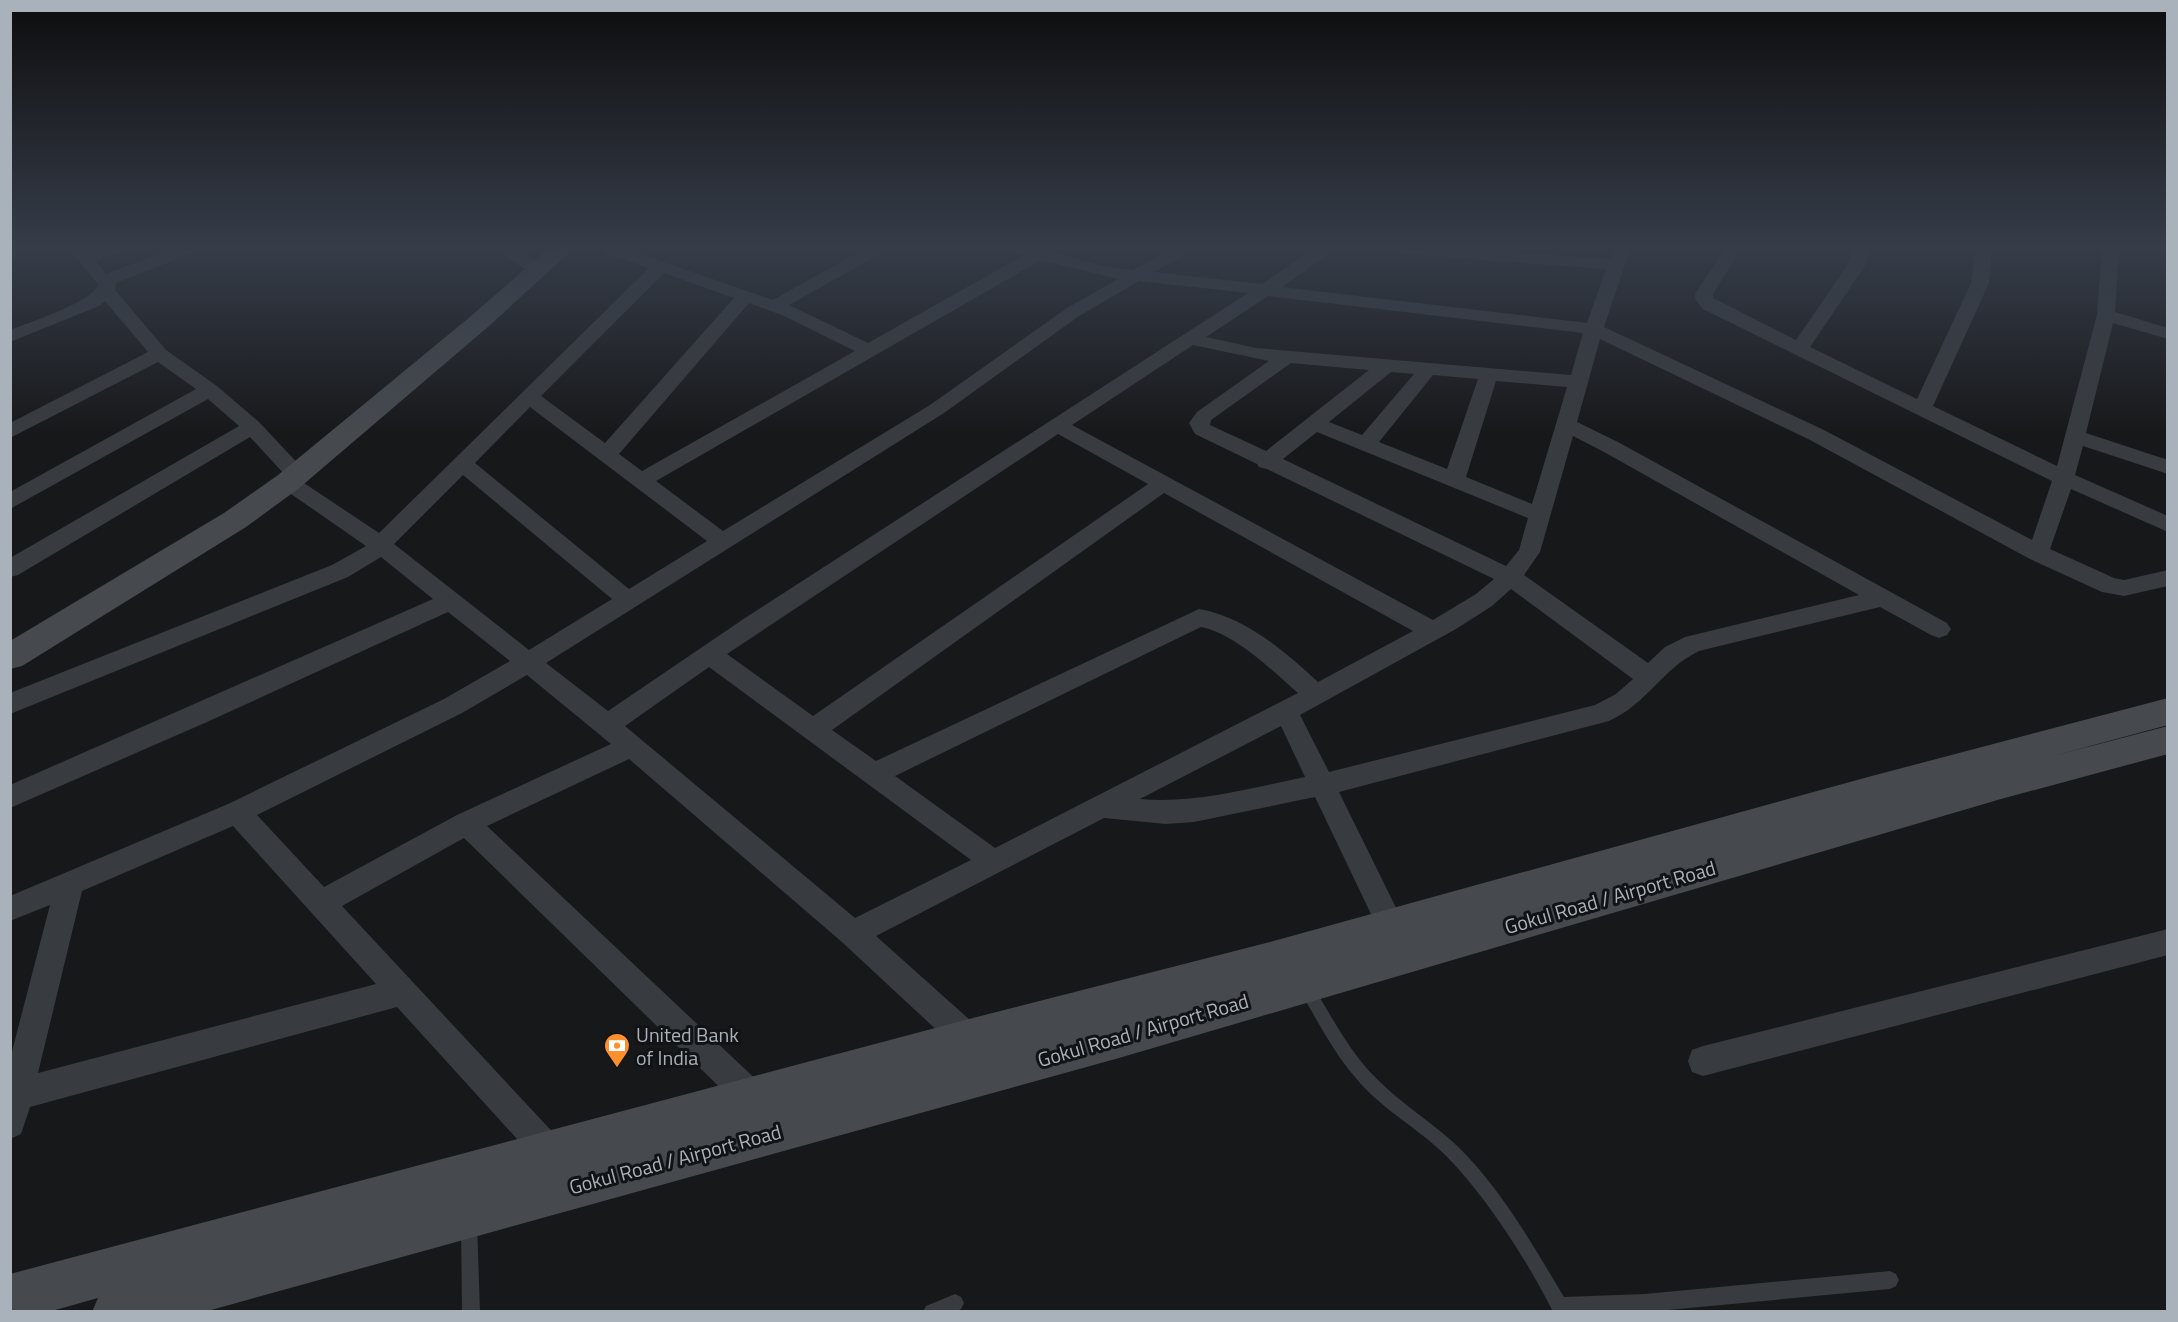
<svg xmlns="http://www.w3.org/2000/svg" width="2178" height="1322" font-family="'Titillium Web',sans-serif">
	<rect width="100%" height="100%" fill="#17181a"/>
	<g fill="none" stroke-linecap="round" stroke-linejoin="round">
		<!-- service -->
		<path fill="#383b3f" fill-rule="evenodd" d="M1306 981 1311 983C1331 1015 1348 1050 1375 1077 1404 1107 1441 1127 1469 1158 1507 1199 1535 1249 1564 1297L1645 1294 1890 1271 1896 1274 1899 1280 1896 1286 1890 1289 1647 1312H1553C1528 1261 1482 1190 1441 1151 1413 1125 1379 1107 1355 1077 1333 1052 1318 1021 1301 993L1299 988 1301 983Z
			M469 1214 475 1216 477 1222 480 1312H462L461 1222 463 1216Z
			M955 1294 961 1297 964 1303 961 1309 955 1312H923L926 1306Z"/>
		<!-- minor -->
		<path fill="#383b3f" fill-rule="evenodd" d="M10 249H23L16 257 10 258Z
			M69 249H86L88 252 97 249H120L118 253 96 261 106 274 172 249H194L192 253 116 283 115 290 166 350 217 386 259 422 304 470 307 475 301 481 379 533 649 268 605 253 603 249H626L773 300 864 249H884L882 253 789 305 868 343 1024 255 1018 254 1016 249H1038L1107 267 1133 270 1170 249H1190L1188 253 1154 272 1262 284 1313 249H1332L1330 253 1282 287 1587 323 1606 269 1404 254 1398 253 1395 249H1466L1610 259 1614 249H1630L1604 327 1824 430 2032 540 2052 481 1703 309 1695 299V294L1725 249H1741L1713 294V298L1796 340 1848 264 1854 249H1870L1866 264 1810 347 1917 399 1971 283 1975 249H1992L1989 283 1933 406 2057 466 2097 315 2102 249H2119L2115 312 2168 328V339L2113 323 2086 433 2168 460V474L2083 446 2075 475 2168 516V532L2071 489 2050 549 2114 578 2124 580 2168 570V586L2124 596 2102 592 2030 559 1810 440 1600 339 1577 422 1618 442 1947 623 1951 629 1947 635 1939 638 1931 635 1880 607 1699 651C1663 668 1647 704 1609 721L1339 792 1405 926 1401 935 1391 939 1381 935 1315 797 1194 822 1166 824 1104 818 876 936 980 1029 987 1047 983 1057 972 1062 961 1057 957 1049 843 943 629 759 487 826 763 1086 768 1097 763 1108 752 1113 741 1108 464 838 342 906 561 1141 566 1152 561 1163 550 1168 539 1163 397 1007 30 1107 21 1134 10 1139V1059L50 905 10 921V896L228 804 444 699 510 661 448 612 207 722 10 808V785L433 599 381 557 348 577 10 714V693L332 565 366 546 281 487 278 482 281 477 286 476 250 437 18 575 10 577V558L239 426 208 399 10 509V492L196 389 158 362 10 438V423L148 352 105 301 99 306 10 342V330C28 323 95 301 98 284ZM1041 260 1118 279 1067 308 930 405 723 531 656 481ZM664 273 734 298 605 443 541 396ZM1139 281 1248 293 745 618 608 711 546 663 944 413 1079 316ZM1268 296 1583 333 1571 375 1256 348 1206 337ZM749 303 782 315 855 351 642 471 619 454ZM1193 345 1269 361 1197 412 1189 423 1195 434 1257 464 1259 467 1267 469 1494 579 1476 594 1433 620 1072 425ZM1291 363 1369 370 1266 451 1210 425 1211 420ZM1391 372 1414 374 1362 435 1329 422ZM1433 375 1478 379 1447 469 1379 442ZM1496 381 1567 387 1532 504 1466 477ZM530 407 707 541 629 589 475 463ZM1317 432 1528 518 1519 550 1506 566 1283 459ZM1058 434 1148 484 813 716 727 654ZM1573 436 1604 452 1859 595 1685 637 1665 647 1648 663 1524 575 1540 552ZM463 475 612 599 529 650 394 544ZM1164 493 1413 631 1318 682C1285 651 1245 617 1199 609L876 761 832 730ZM1511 589 1633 679 1616 694 1595 705 1329 772 1300 715 1456 629 1492 606ZM1201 627C1234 633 1273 671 1298 693L995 848 895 776ZM709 667 971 860 855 918 625 726ZM527 675 611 744 457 815 324 887 257 815 462 713ZM1281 726 1305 777C1251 788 1196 804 1140 799ZM233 826 376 984 38 1073 82 891Z
			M501 249H520L546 269 543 273C529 276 510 260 501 249Z
			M2168 929V955L1703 1076 1692 1072 1688 1061 1692 1050 1703 1046Z"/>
		<!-- secondary -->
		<path fill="#464a4f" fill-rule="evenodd" d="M548 249H573L489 326 298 489 246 527 22 666 10 669V641L224 513 278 475 471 316Z
			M2168 698V725L2053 756 2168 726V754L2001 799 1119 1058 204 1312H92L98 1298 48 1312H10V1274L969 1019 1270 942 1868 777Z"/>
	</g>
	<!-- sky -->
	<linearGradient id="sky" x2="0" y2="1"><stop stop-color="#0d0d0e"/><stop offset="0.57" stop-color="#363d49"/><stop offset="1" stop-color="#363d49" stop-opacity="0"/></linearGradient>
	<rect width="2178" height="434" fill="url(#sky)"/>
	<!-- icons -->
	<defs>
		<symbol id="bank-pin" viewBox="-11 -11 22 30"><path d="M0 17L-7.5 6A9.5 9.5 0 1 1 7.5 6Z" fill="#fd902d" stroke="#121315"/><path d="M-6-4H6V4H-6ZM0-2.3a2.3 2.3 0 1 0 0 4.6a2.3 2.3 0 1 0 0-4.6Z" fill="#fff"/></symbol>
	</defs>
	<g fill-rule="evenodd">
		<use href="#bank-pin" x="602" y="1031" width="30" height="40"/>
	</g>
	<g text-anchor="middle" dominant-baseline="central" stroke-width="6" stroke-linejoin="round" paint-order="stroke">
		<!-- near-street labels -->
		<g font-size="20" fill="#a9b2ba" stroke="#121315">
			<text transform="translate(1610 897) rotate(-16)">Gokul Road / Airport Road</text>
			<text transform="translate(1143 1030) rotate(-16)">Gokul Road / Airport Road</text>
			<text transform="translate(675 1159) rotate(-15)">Gokul Road / Airport Road</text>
		</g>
		<!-- near-poi labels -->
		<g font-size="20" fill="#a9b2ba" stroke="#121315" text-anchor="start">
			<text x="636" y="1034">United Bank<tspan x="636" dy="23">of India</tspan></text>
		</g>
	</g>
	<!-- border -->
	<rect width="2178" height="1322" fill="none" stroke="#a9b2ba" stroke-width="24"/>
</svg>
